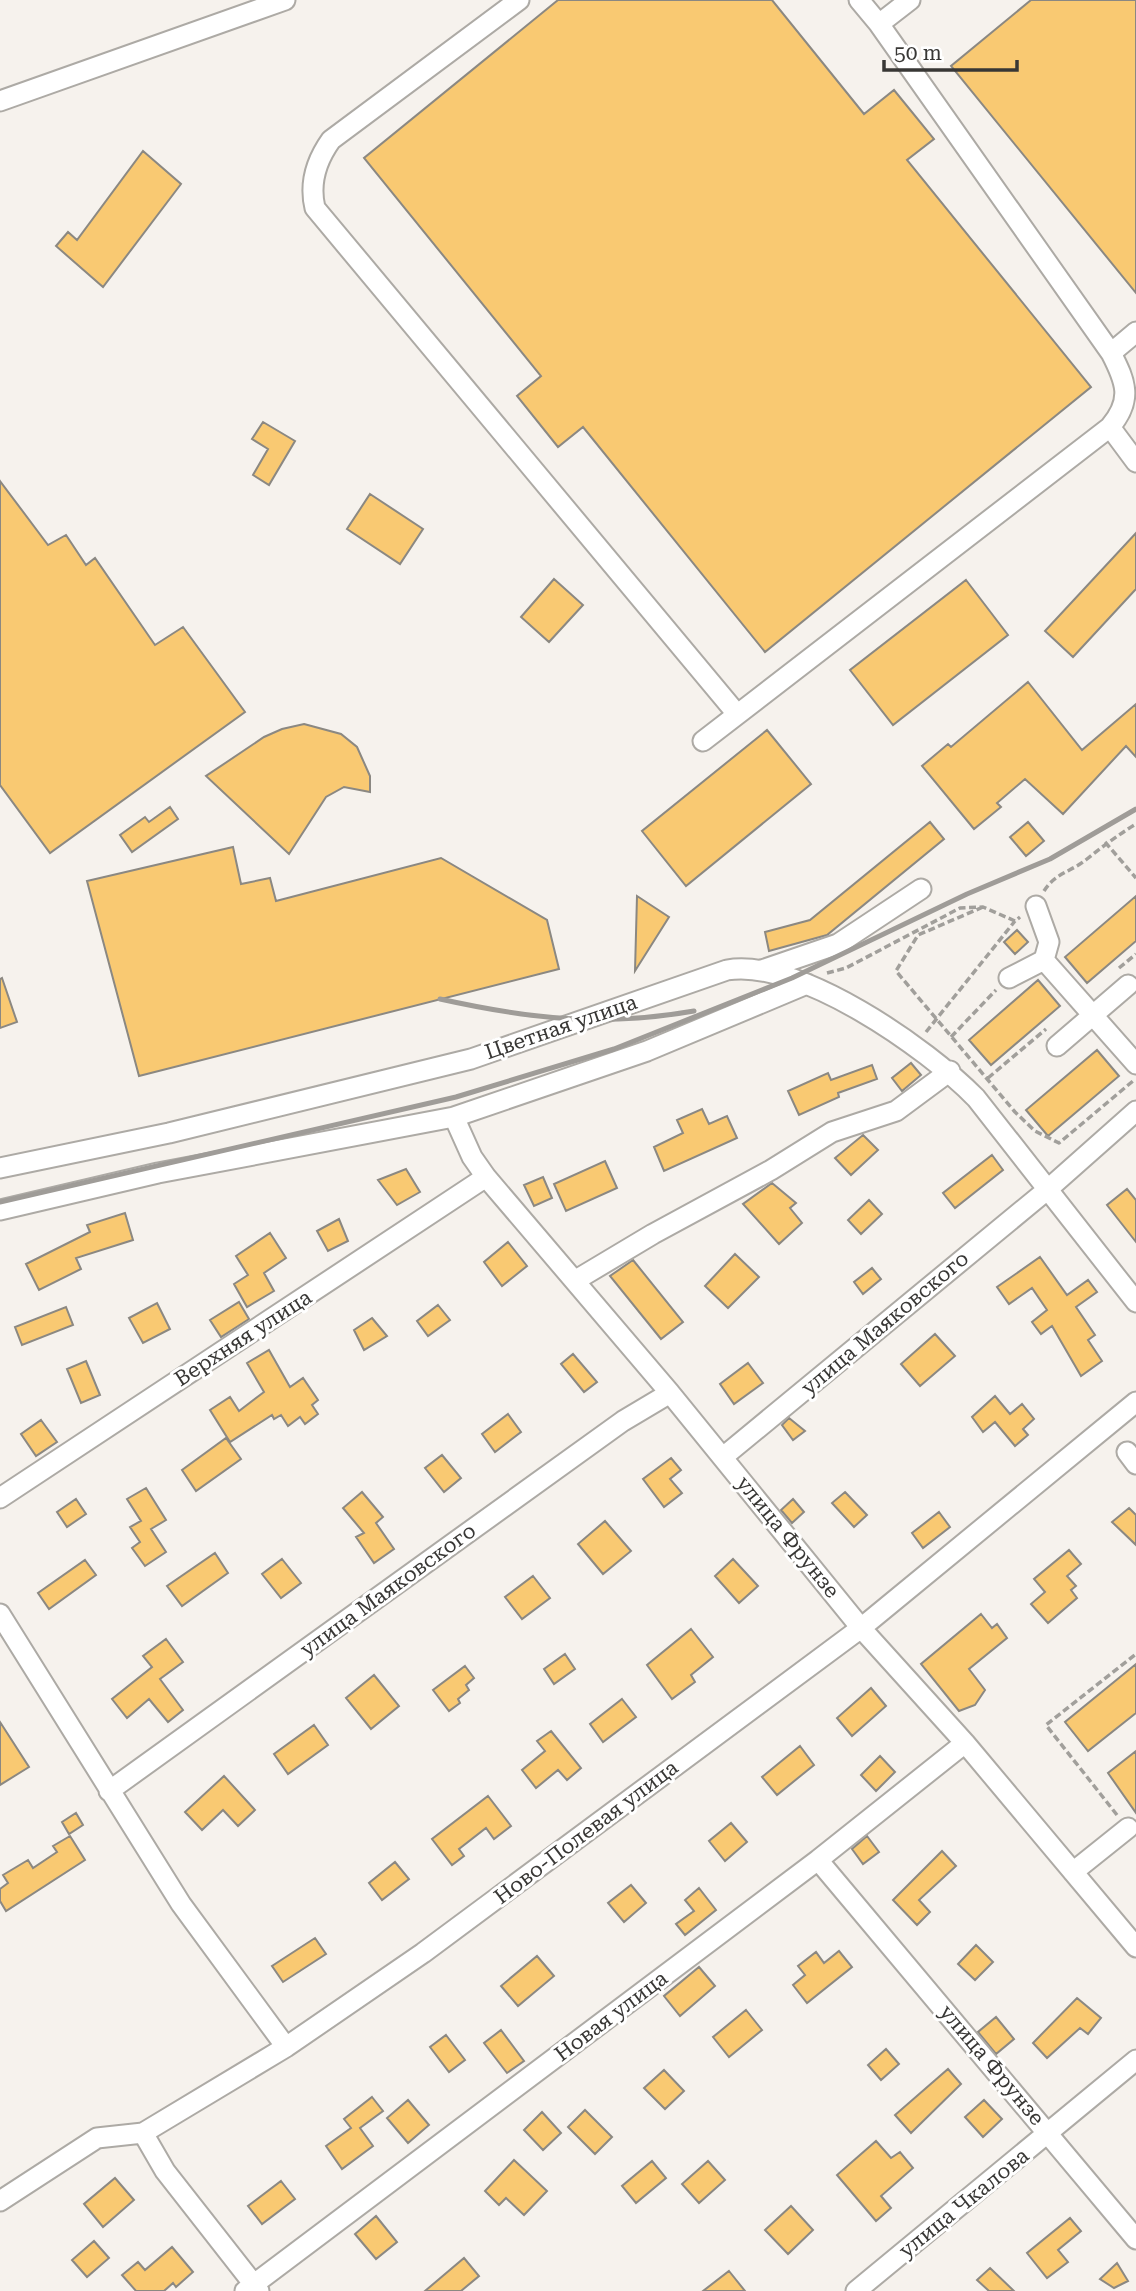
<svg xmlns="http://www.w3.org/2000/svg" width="1136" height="2291" font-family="'Roboto Serif',serif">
	<rect width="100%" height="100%" fill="#f6f2ed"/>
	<!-- building -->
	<path fill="#f9c972" stroke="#8b8882" stroke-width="2" d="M558 0H772L864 114 894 90 934 139 907 160 1091 387 765 652 583 427 558 447 517 396 541 376 364 158Z
		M1031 0H1136V293L951 66Z
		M143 151 181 184 103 287 56 246 68 232 77 240Z
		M263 422 295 441 269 485 253 475 268 449 252 439Z
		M0 481 48 545 66 535 86 565 95 558 155 645 183 627 245 712 50 853 0 785Z
		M370 494 423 529 400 564 347 529Z
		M1136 533V589L1073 657 1045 631Z
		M554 579 583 605 549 642 521 617Z
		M966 580 1008 635 893 725 850 670Z
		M1028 682 1082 750 1136 704V757L1126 746 1063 814 1025 779 997 803 1001 807 974 829 922 766 948 744 951 747Z
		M304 724 341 734 357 747 370 776V792L344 787 326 797 289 854 206 776 264 737 282 729Z
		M767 730 811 784 686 886 642 831Z
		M170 807 178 819 132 852 120 835 145 817 149 822Z
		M930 822 944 839 827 935 769 951 765 932 810 920Z
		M1028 822 1044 841 1026 856 1010 837Z
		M233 847 241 884 270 878 276 901 441 858 547 920 559 969 139 1076 87 881Z
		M637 896 669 917 635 971Z
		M1136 896V941L1087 983 1065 957Z
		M1017 930 1028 942 1015 954 1004 942Z
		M2 978 17 1022 0 1028V979Z
		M1038 980 1060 1006 991 1065 969 1040Z
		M1097 1050 1119 1076 1048 1136 1026 1110Z
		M911 1063 921 1075 902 1091 892 1078Z
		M872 1065 877 1079 838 1093 839 1097 799 1115 788 1091 828 1073 831 1080Z
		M702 1109 709 1124 727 1116 737 1138 664 1171 654 1147 683 1133 677 1120Z
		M863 1135 878 1150 851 1175 835 1158Z
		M992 1155 1003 1170 955 1208 943 1193Z
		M605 1161 617 1188 566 1211 554 1184Z
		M406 1169 420 1192 397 1205 378 1180Z
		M543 1177 552 1198 534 1206 524 1185Z
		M772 1183 796 1203 790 1208 802 1223 779 1244 743 1204Z
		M1127 1189 1136 1200V1242L1107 1205Z
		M869 1200 882 1214 861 1234 848 1220Z
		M125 1213 133 1240 76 1258 81 1269 39 1290 26 1264 90 1232 87 1225Z
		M339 1219 348 1241 328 1251 317 1231Z
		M270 1233 286 1258 264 1273 274 1291 247 1307 234 1284 248 1275 236 1256Z
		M508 1242 527 1266 502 1286 484 1262Z
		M735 1254 759 1277 728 1308 705 1286Z
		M1040 1257 1067 1295 1088 1280 1097 1292 1076 1307 1095 1335 1088 1340 1102 1361 1081 1376 1052 1326 1041 1334 1032 1322 1047 1310 1032 1288 1009 1304 997 1287Z
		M633 1260 683 1322 661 1339 610 1276Z
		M872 1268 881 1279 863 1294 854 1282Z
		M239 1302 249 1319 221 1337 210 1320Z
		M157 1303 170 1329 143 1343 129 1318Z
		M438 1305 450 1320 428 1336 417 1321Z
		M66 1307 73 1325 22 1345 15 1327Z
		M372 1318 387 1336 364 1350 354 1330Z
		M935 1334 955 1356 920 1386 901 1364Z
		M269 1350 290 1387 303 1378 318 1400 312 1405 318 1414 305 1424 300 1417 288 1426 281 1415 274 1419 272 1415 230 1442 210 1410 230 1397 239 1411 264 1392 247 1363Z
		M573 1354 597 1382 584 1392 561 1364Z
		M86 1361 100 1395 81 1403 67 1369Z
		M748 1363 763 1383 734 1404 720 1384Z
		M995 1396 1010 1414 1022 1404 1034 1419 1023 1429 1028 1435 1015 1446 995 1422 983 1432 972 1417Z
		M508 1414 521 1432 495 1452 482 1434Z
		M789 1418 805 1431 793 1440 782 1425Z
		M41 1420 57 1442 36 1456 21 1434Z
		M226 1438 241 1459 196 1491 182 1470Z
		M442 1455 461 1478 444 1492 425 1468Z
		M671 1458 681 1470 670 1479 682 1493 664 1507 643 1479Z
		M146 1488 166 1520 151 1529 166 1552 145 1566 132 1548 140 1542 130 1527 141 1521 127 1499Z
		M362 1492 383 1517 376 1523 394 1549 374 1563 356 1537 364 1533 343 1508Z
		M845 1492 867 1515 854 1527 832 1503Z
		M76 1499 86 1514 67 1527 57 1512Z
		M793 1499 804 1512 792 1523 781 1510Z
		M1129 1508 1136 1515V1545L1112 1522Z
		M939 1512 950 1527 923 1548 912 1533Z
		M605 1521 631 1551 603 1574 578 1544Z
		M1069 1550 1081 1564 1067 1576 1076 1586 1071 1590 1077 1598 1048 1623 1031 1604 1045 1592 1034 1579Z
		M215 1553 228 1573 182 1606 167 1586Z
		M282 1559 301 1583 281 1598 262 1574Z
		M733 1559 758 1586 739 1603 715 1576Z
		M85 1560 96 1575 49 1609 38 1593Z
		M533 1576 550 1598 522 1619 505 1597Z
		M981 1614 992 1628 997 1624 1007 1638 969 1669 985 1690 975 1705 959 1711 921 1664Z
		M691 1629 713 1657 691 1675 695 1682 672 1699 647 1665Z
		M166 1639 183 1662 160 1679 183 1710 168 1722 149 1699 127 1718 112 1699 152 1667 143 1656Z
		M565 1654 575 1669 554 1684 544 1669Z
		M1136 1664V1713L1088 1751 1065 1722Z
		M465 1666 474 1678 466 1685 469 1690 458 1699 460 1703 449 1711 433 1690Z
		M374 1675 399 1706 371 1729 346 1698Z
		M871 1688 886 1706 852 1736 837 1718Z
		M622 1699 636 1717 603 1742 590 1724Z
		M0 1722 29 1767 0 1785Z
		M314 1725 328 1745 288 1774 274 1754Z
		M551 1731 581 1768 567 1780 558 1770 536 1788 522 1770 545 1751 537 1741Z
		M800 1746 814 1765 777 1795 762 1777Z
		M1136 1751V1813L1108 1773Z
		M880 1756 895 1772 876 1791 861 1775Z
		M224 1776 255 1810 238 1826 223 1810 202 1830 185 1812Z
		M488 1796 511 1826 494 1839 486 1828 459 1849 464 1856 452 1865 432 1839Z
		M76 1813 83 1825 69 1834 62 1822Z
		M731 1823 747 1842 725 1861 709 1841Z
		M70 1836 85 1860 6 1911 0 1901V1889L8 1883 3 1875 28 1860 33 1868 57 1852 53 1846Z
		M867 1836 879 1852 863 1864 852 1849Z
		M942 1851 956 1866 919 1900 930 1912 917 1925 893 1900Z
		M395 1862 409 1879 382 1900 369 1883Z
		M631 1885 646 1903 624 1922 608 1903Z
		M699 1888 716 1910 685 1935 676 1924 694 1911 685 1900Z
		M315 1938 326 1954 283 1982 272 1966Z
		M976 1945 993 1962 975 1980 958 1964Z
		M839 1951 852 1967 807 2003 793 1985 805 1975 798 1966 816 1952 824 1963Z
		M537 1956 554 1976 518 2006 501 1986Z
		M699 1967 715 1986 680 2016 664 1996Z
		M1077 1998 1101 2018 1088 2034 1080 2028 1047 2058 1033 2043Z
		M746 2010 762 2030 729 2057 713 2037Z
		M996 2017 1014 2039 996 2054 978 2032Z
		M501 2030 524 2061 507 2073 484 2043Z
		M446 2035 465 2060 449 2072 430 2047Z
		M886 2049 899 2064 881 2080 868 2065Z
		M948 2069 961 2084 911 2133 895 2115Z
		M664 2070 684 2091 665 2109 644 2088Z
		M372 2097 383 2111 360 2128 373 2146 342 2169 326 2146 351 2128 344 2119Z
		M408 2100 429 2125 408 2143 387 2118Z
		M984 2100 1002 2119 983 2137 965 2117Z
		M585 2110 612 2137 595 2154 568 2127Z
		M542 2112 561 2133 543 2150 524 2130Z
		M876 2141 891 2158 900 2152 913 2168 881 2196 891 2208 876 2221 837 2175Z
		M514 2160 547 2191 524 2215 506 2198 499 2205 485 2191Z
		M652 2161 666 2178 636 2203 622 2186Z
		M708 2161 725 2180 699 2203 682 2184Z
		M115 2178 134 2200 103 2227 84 2204Z
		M281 2181 295 2199 262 2224 248 2206Z
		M791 2206 813 2230 788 2254 765 2230Z
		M376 2216 397 2242 376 2259 355 2234Z
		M1070 2218 1081 2231 1058 2250 1068 2262 1047 2278 1027 2253Z
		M94 2241 109 2258 87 2277 72 2260Z
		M172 2247 193 2272 176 2287 173 2283 164 2291H136L122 2275 138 2262 145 2270Z
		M464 2258 479 2276 461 2291H425Z
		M1117 2263 1128 2281 1114 2288 1100 2279Z
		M990 2268 1014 2291H989L977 2280Z
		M729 2271 745 2291H703Z"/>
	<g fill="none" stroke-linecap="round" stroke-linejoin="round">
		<defs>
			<path id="minor" d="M519 0 331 140C316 161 309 183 315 208L737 714
				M879 24 910 0
				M0 101 285 0
				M1111 353 1136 332
				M1110 427 1136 462
				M703 741 1110 427C1133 400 1126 382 1111 353L879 24 859 0
				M1036 906 1049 942 1044 960
				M762 970 838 944 921 889
				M1009 978 1044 960 1136 1064
				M1057 1046 1128 985
				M454 1117 472 1157 486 1177 670 1393 861 1628 965 1743 1136 1947
				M0 1168 169 1133 471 1059 727 970C799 958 927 1048 976 1098L1136 1302
				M0 1210 158 1173 454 1117 647 1051 807 984
				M576 1280 653 1234 771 1170 832 1132 896 1111 950 1071
				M1127 1452 1136 1464
				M723 1457 1047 1190 1136 1111
				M0 1498 486 1177
				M0 1614 181 1904 286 2047
				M109 1791 623 1421 670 1393
				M818 1860 1136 2239
				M1073 1872 1128 1828
				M143 2133 165 2171 259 2291
				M0 2201 97 2138 143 2133 286 2047 423 1953 861 1628 1136 1402
				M245 2291 818 1860 965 1743
				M856 2291 1136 2060"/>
		</defs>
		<!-- minor casing -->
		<use href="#minor" stroke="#adaaa5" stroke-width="23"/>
		<!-- path -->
		<path stroke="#a19f9b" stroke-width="3.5" stroke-dasharray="7 3.5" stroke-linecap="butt" d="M1105 842 1136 878
			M1044 891C1055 873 1071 872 1087 859 1103 846 1118 835 1136 824
			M983 907 918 935 896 971 1015 1112 1035 1131 1059 1143 1133 1081
			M1119 968 1136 954
			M827 973 846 968 960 908 983 907 1015 921 1020 917
			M926 1032 1015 921
			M951 1037 996 990
			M988 1078 1046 1029
			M1117 1815 1046 1725 1136 1654"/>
		<!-- minor -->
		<use href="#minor" stroke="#fff" stroke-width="19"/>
		<!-- rail -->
		<path stroke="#9f9c98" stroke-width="5" d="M440 999C530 1019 603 1027 694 1011
			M0 1202 456 1097 614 1049 792 978 967 894 1050 859 1136 809"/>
	</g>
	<g text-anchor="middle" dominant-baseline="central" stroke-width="6" stroke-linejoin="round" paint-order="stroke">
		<!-- street labels -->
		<g font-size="21" fill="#383735" stroke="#fff">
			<text transform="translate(561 1027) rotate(-19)">Цветная улица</text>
			<text transform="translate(885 1323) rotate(-40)">улица Маяковского</text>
			<text transform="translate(243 1338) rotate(-33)">Верхняя улица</text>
			<text transform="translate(788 1537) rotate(51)">улица Фрунзе</text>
			<text transform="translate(388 1590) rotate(-36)">улица Маяковского</text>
			<text transform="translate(586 1832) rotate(-37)">Ново-Полевая улица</text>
			<text transform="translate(611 2016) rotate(-37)">Новая улица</text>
			<text transform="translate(992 2065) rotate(50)">улица Фрунзе</text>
			<text transform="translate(964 2203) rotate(-39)">улица Чкалова</text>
		</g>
	</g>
	<!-- scale -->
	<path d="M884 60v10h133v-10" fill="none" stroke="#383735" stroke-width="3.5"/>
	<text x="894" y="60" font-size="21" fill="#383735" stroke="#ffffff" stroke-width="5" paint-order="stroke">50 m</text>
</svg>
